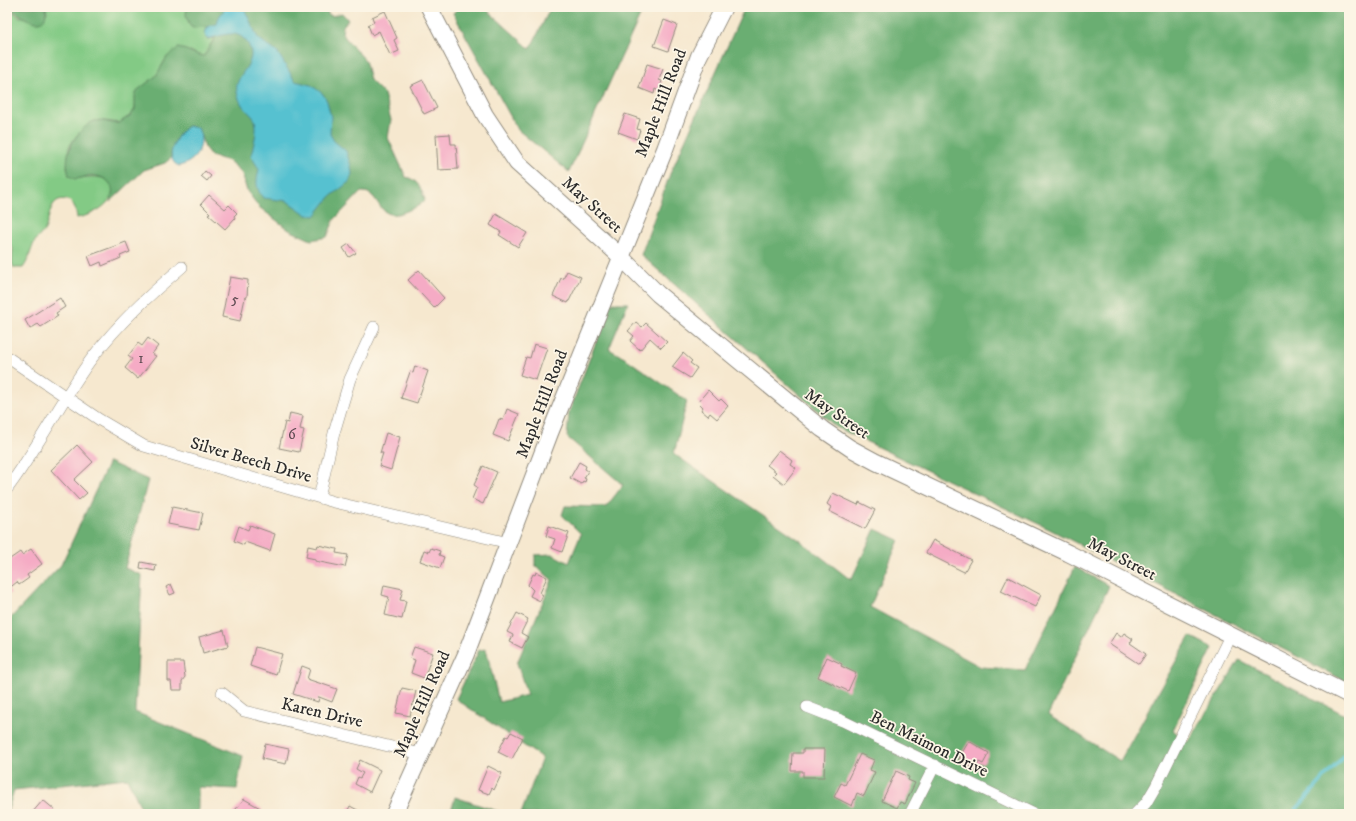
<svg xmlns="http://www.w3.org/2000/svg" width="1356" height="821" font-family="'IM FELL DW Pica',serif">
	<rect width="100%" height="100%" fill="#fcf5e5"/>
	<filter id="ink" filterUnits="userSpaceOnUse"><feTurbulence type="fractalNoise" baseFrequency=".025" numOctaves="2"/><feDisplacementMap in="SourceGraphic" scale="8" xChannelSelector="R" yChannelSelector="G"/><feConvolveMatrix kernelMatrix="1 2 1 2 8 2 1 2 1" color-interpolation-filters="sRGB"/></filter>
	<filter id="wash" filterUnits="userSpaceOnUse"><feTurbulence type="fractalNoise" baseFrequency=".012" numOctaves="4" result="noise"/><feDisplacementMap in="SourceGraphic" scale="16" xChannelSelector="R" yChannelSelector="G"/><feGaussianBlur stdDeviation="0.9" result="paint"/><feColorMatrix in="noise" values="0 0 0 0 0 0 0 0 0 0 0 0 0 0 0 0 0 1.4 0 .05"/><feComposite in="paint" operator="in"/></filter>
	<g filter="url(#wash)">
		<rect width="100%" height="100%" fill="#f6e8cf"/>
		<!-- green -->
		<path fill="#83ca85" stroke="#577a58" d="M7 7 20 17 47 13 46 7H187V10L209 26 215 37 204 56 197 55 191 51 167 57 156 76 136 102 135 109 131 115 119 123 99 120 77 135 69 147 67 168 76 179C128 167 122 209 77 218 76 211 75 202 67 200 48 195 50 222 44 231 41 235 36 238 34 243 30 252 29 260 23 268H14L12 263 13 248 7 241Z"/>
		<!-- forest -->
		<path fill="#6aae72" stroke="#4a6c4e" d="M9 7H46C48 36 20 16 9 7Z
			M187 7H326L328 14 332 16 342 13 348 20 343 26 342 34 365 60 370 80 384 94 391 120 388 138 406 177C418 180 421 188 425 200 420 206 414 208 407 211 375 225 382 190 361 192L334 220 327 237 311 240 289 230 259 207 247 191 242 174 235 166 229 161 211 156 205 148 198 128 188 126C178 132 171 147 171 158L165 163 144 170 110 202C118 185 105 174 88 176 84 177 79 179 75 179 73 178 71 177 69 176 64 157 70 141 84 128 87 125 90 122 94 121 102 119 110 124 119 123L131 115 135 109V95L139 89 156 76 167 57 178 48C188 49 194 55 204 56L215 38 207 39 204 32 208 27 193 28 190 26 186 15Z
			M459 7H484L530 49 551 7H644L569 172 518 130 453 13Z
			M745 7H1349V683L1049 529 836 427 641 255 670 174Z
			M611 303H628L609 349 628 360 687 401 674 454 798 539 851 580 875 529 899 540 870 607 981 667 1025 670 1075 567 1109 586 1048 715 1120 761 1190 636 1213 648 1173 730 1188 743 1239 660 1349 717V814H521L542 758 456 699 479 650 486 649 499 702 527 695 517 663 552 580 535 565V555L552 554 569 563 581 534 562 515 565 506 606 507 623 485 567 437 569 412Z
			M109 462 148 480 125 568 142 575 135 712 243 756 237 789 198 787V814H144L127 778 14 790 7 813V622L61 565Z
			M455 797 506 814H450Z"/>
		<!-- water -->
		<path fill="#56c1d0" stroke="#40767e" d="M226 7 244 8 258 38 278 53 295 81 311 85 323 94 327 101 331 117 330 134 334 141 346 151 351 166 352 174 349 182 330 197 315 216 307 215 287 201 263 198C255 187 256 182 259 169L251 156C253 146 260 125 253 117 245 108 240 106 237 92 233 74 260 64 248 44 238 27 222 36 207 39L204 32 209 26 217 24 219 17Z
			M188 126 198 128C206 144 197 162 179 166 162 159 177 133 188 126Z"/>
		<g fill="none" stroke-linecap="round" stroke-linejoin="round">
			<!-- stream -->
			<path stroke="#56c1d0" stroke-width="3.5" d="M1292 814 1349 750"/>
		</g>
		<g id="blocks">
			<!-- building -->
			<path fill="#f5abc5" d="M385 11 397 38 394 40 399 51 390 55 379 31 372 35 368 25 374 22 372 17Z
				M664 20 677 25 668 51 654 46Z
				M647 64 663 69 659 80 662 81 659 91 655 89 654 94 639 88Z
				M423 80 437 108 424 114 410 86Z
				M625 114 640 119 637 129 640 130 637 139 618 132Z
				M450 134 451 144H456L458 169 438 170 436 135Z
				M205 171 211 176 207 181 201 176Z
				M209 195 225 209 229 205 237 213 234 216 235 218 225 229 208 214 210 213 201 204Z
				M496 214 527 233 518 247 499 235 501 232 490 225Z
				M126 242 130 252 120 256 121 258 102 266 101 262 92 266 88 256Z
				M349 244 356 253 349 257 343 248Z
				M419 270 444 298 434 308 408 280Z
				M567 271 581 277 568 303 553 296 561 278 563 279Z
				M230 277 248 280 247 297 245 298 240 321 222 317Z
				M60 298 65 307 56 313 58 316 41 327 38 324 30 329 25 320Z
				M636 322 642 327 646 323 667 342 661 348 650 338 640 350 630 341 634 336 628 331Z
				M148 338 158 346 152 354 156 356 138 379 125 368 132 359 128 356 138 343 142 346Z
				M534 344 547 348 536 380 520 375 526 357 530 358Z
				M683 353 692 361 690 363 697 368 690 378 672 367Z
				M415 366 428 371 417 403 401 398 410 372 413 373Z
				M708 390 719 401 721 399 728 406 717 419 710 413 708 416 701 410 703 407 698 402Z
				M507 409 519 414 508 441 493 435 499 419 503 420Z
				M290 413 303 416 300 429 304 430 299 452 279 448 285 422 288 423Z
				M386 433 400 437 391 470 379 466 383 453H380Z
				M77 445 93 462 74 480 87 493 79 500 51 470Z
				M779 450 792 460 790 464 796 468 784 484 773 475 776 472 767 465Z
				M579 462 586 466 585 469 588 471 584 478 586 479 585 482 583 481 581 484 570 478Z
				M483 466 497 472 483 504 472 499 477 487 474 485Z
				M833 493 858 505 859 502 875 510 865 529 829 511 831 507 827 504Z
				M172 507 203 513 199 530 168 524Z
				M250 525 275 534 270 551 245 542 244 545 234 541 239 526 248 530Z
				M549 526 569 533 562 552 552 548 555 539 546 536Z
				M933 540 971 560 964 572 926 553Z
				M318 545 337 549 336 553 348 555 345 567 315 561V559L306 557 308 546 317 548Z
				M431 548 440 551 439 555 444 557 440 568 420 561 424 550 429 552Z
				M31 549 42 564 27 575 29 578 19 585 17 582 8 589 11 593 7 595V561L20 552 22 555Z
				M141 562 156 565 155 571 140 568Z
				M536 572 547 577 540 593 543 595 540 601 530 596 533 590 528 585 533 574 535 575Z
				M1008 577 1041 595 1035 607 1001 591Z
				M171 584 175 593 170 595 166 587Z
				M384 585 403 589 400 600 406 601 402 619 385 615 389 597 382 595Z
				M517 613 528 619 521 633 528 637 522 648 510 642 513 635 507 632Z
				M224 630 228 646 203 653 199 637Z
				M1116 633 1121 637 1124 633 1133 639 1130 643 1146 654 1139 664 1109 644Z
				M255 647 282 654 276 675 250 666Z
				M414 647 433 653 424 678 411 673 415 660 410 658Z
				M827 657 842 664 841 666 856 673 848 691 818 677Z
				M168 662H183L185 677 182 681V690H172L171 681H168Z
				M302 666 310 669 307 679 337 689 332 702 319 697 318 702 293 694Z
				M402 688 416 691 410 716 396 713Z
				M511 732 523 738 512 759 498 752 506 736 508 737Z
				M969 741 989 753 983 764 979 762 976 767 962 763 964 761 959 758Z
				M265 744 289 749 286 764 262 759Z
				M803 749H825L824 777H803V771H792L793 753H803Z
				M860 754 874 760 870 770 875 772 864 796 857 793 852 806 834 797 841 783 845 785Z
				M360 760 380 770 370 792 355 784 358 777 360 778 363 773 356 769Z
				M488 766 502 773 494 790 492 788 489 794 478 790Z
				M896 771 909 777 908 780 915 783 905 804 900 802 897 808 882 801Z
				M244 799 262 809 259 814H232Z
				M43 800 55 810 52 814H31Z
				M350 806 365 814H346Z
				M98 809 104 814 106 811 110 814H93Z"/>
		</g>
	</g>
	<g filter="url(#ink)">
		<use href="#blocks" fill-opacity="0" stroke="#908a7d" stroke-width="1"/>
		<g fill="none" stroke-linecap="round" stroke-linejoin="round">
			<defs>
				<path id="street" d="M7 357 100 420 144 446 334 502 509 543
					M7 489C38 448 61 400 92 358 119 323 148 296 182 267
					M319 497 334 433 350 379 374 327
					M222 693 244 711 421 754
					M807 707 843 721 1034 814
					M910 814 935 765
					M1135 814 1146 803 1156 786 1230 636"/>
				<path id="secondary" d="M429 7 485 115 517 163 620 256 658 294 822 429 850 448 876 462 1068 553 1349 695
					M394 814 466 654 550 433 665 149 699 56 724 7"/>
			</defs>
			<!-- street casing -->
			<use href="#street" stroke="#908a7d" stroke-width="12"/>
			<!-- secondary casing -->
			<use href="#secondary" stroke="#908a7d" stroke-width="18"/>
			<!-- street -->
			<use href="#street" stroke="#fff" stroke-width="11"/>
			<!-- secondary -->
			<use href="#secondary" stroke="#fff" stroke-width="16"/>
		</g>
	</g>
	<g text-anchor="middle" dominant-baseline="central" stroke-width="3.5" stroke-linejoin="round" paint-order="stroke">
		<!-- number labels -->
		<g font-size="15" fill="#5e4b52">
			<text x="235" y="299">5</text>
			<text x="141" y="358">1</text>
			<text x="292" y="434">6</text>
		</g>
		<!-- street labels -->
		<g font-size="17" fill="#2b2b2b" stroke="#fcf5e5">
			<text transform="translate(661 103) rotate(-69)">Maple Hill Road</text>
			<text transform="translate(592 205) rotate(42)">May Street</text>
			<text transform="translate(542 404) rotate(-69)">Maple Hill Road</text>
			<text transform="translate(837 414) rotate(35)">May Street</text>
			<text transform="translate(251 460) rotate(16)">Silver Beech Drive</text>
			<text transform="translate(1122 559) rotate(27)">May Street</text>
			<text transform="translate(422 704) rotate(-66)">Maple Hill Road</text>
			<text transform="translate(322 713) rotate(13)">Karen Drive</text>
			<text transform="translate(929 744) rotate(26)">Ben Maimon Drive</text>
		</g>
	</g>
	<!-- margin -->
	<rect width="1356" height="821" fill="none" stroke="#fcf5e5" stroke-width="24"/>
</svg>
